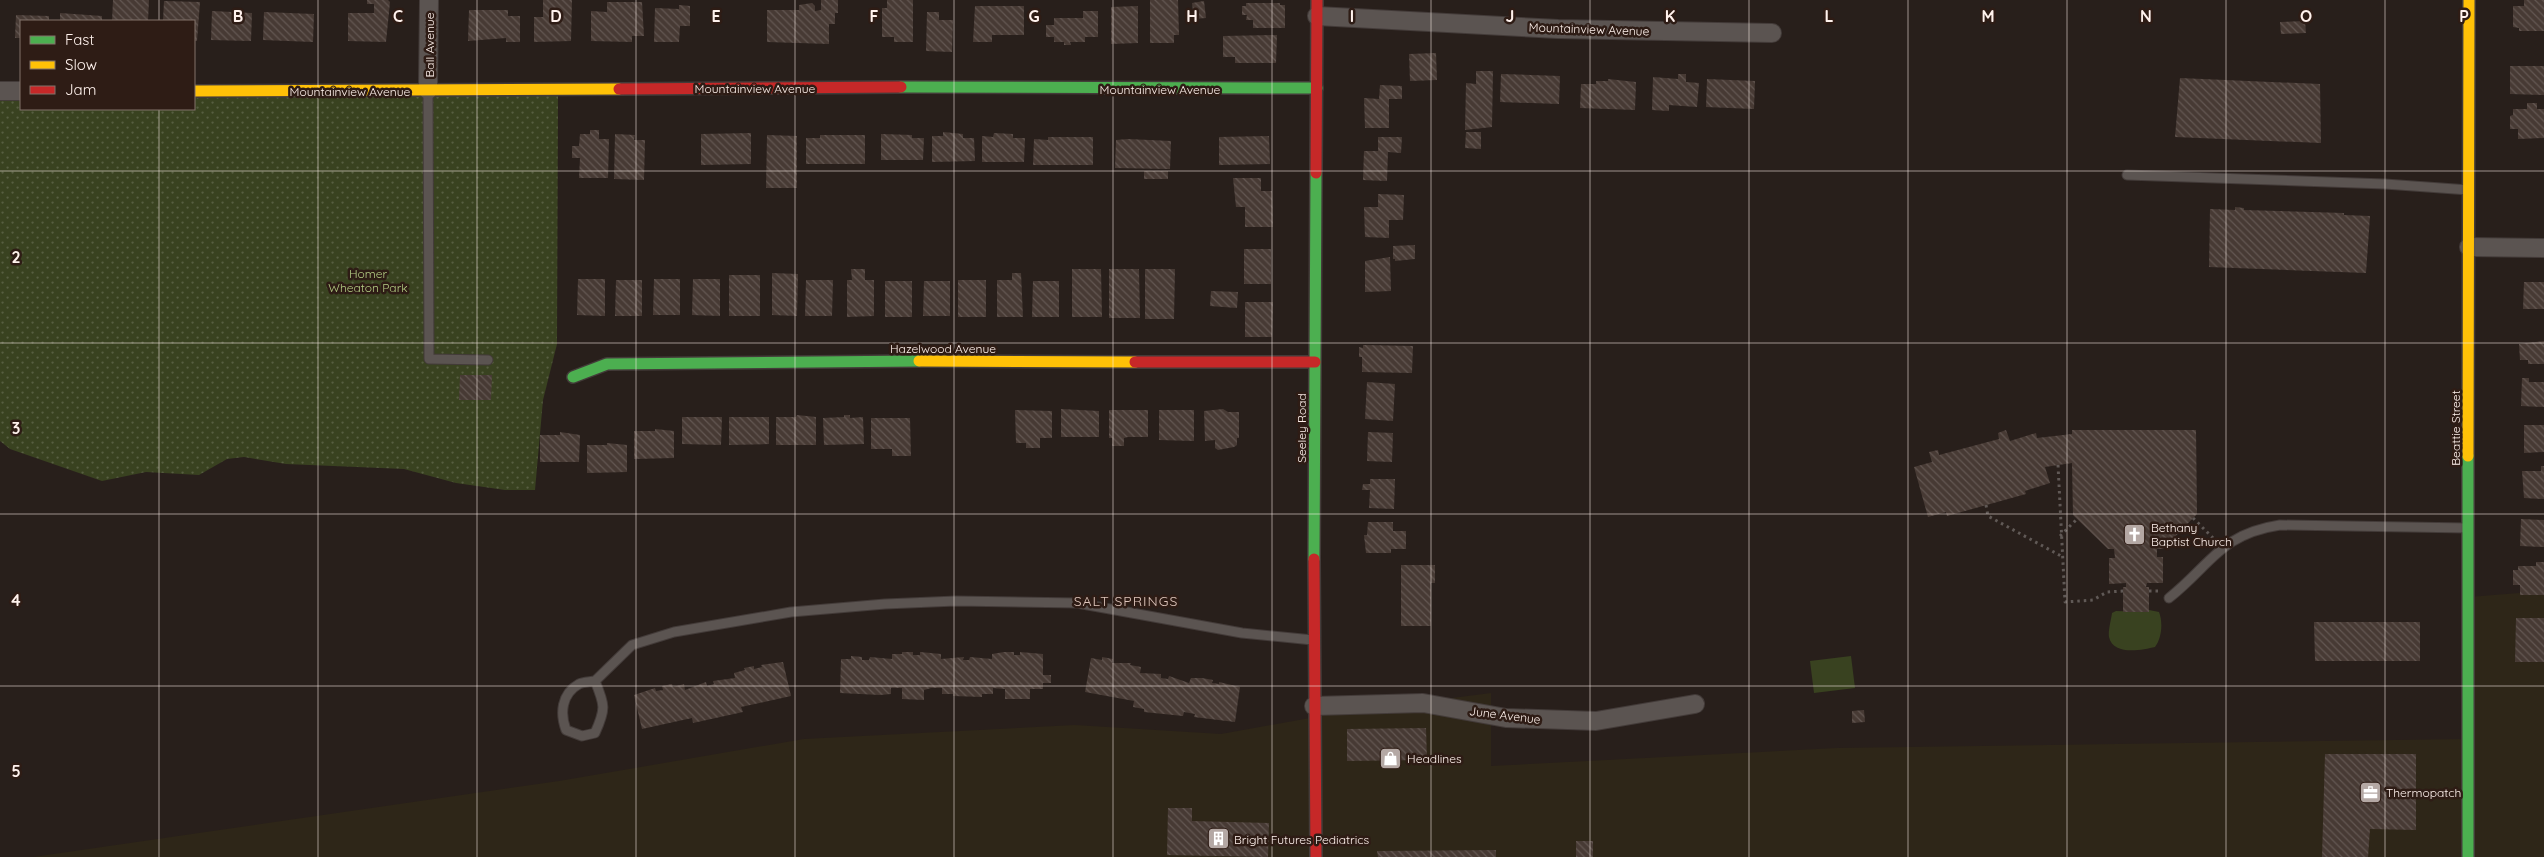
<svg xmlns="http://www.w3.org/2000/svg" width="2544" height="857" font-family="Quicksand,sans-serif">
	<defs>
		<pattern id="park-dots" width="8" height="8" patternUnits="userSpaceOnUse" patternTransform="scale(1.25)"><rect width="8" height="8" fill="#394220"/><path d="M2 2h.1M6 6h.1" fill="none" stroke="#575e41" stroke-width="1.8" stroke-linecap="round"/></pattern>
		<pattern id="building-back-hatch" width="6" height="6" patternUnits="userSpaceOnUse" patternTransform="scale(1.25)"><rect width="6" height="6" fill="#473a34"/><path d="M-1 5l2 2M0 0l6 6M5-1l2 2" fill="none" stroke="#635752"/></pattern>
	</defs>
	<rect width="100%" height="100%" fill="#281f1b"/>
	<!-- commercial -->
	<path fill="#2e2618" d="M2544 591V857H33L559 781 804 739 1075 725 1221 734 1343 712 1491 693V766L1837 748 2468 739V597Z"/>
	<!-- green -->
	<path fill="#394220" d="M2149 610 2159 612C2163 622 2162 638 2155 647 2142 650 2113 656 2109 637 2108 631 2111 620 2112 613L2116 611 2148 612Z
		M1851 656 1855 688 1814 693 1810 661Z"/>
	<!-- park -->
	<path fill="url(#park-dots)" d="M558 90 557 344 543 400 535 490H505L456 483 404 469 286 464 244 457 227 459 199 475 146 472 102 481 10 449 0 441V91H21V109H194V91Z"/>
	<!-- building -->
	<path fill="url(#building-back-hatch)" d="M113 0H149L148 21H112Z
		M367 0H388L390 2 386 42 348 41V13H374V4H367Z
		M543 0H572L571 41 534 42V17H543Z
		M821 0H838V13H835V24H829V44L767 42V10H799V5L812 3 815 6V11L821 10Z
		M887 0H913V42H894V37H882V8H887Z
		M1150 0H1178L1179 35H1174V43H1150Z
		M2524 0H2544V31H2519V28L2513 27V6H2524Z
		M164 1 200 2 197 41H194V21H163Z
		M1204 1 1206 18 1194 19 1192 3Z
		M607 2H642L644 36H632V42L591 41V11L607 12Z
		M1246 3H1280V5H1285V28H1253V20H1246L1247 15H1242V6H1246Z
		M679 5 690 6V26H680L679 42H654L655 8 679 9Z
		M975 6H1024V35H992V42H973Z
		M1138 6V43L1111 44V7Z
		M469 10H508V16H520V42H506V38L468 41Z
		M212 11 252 13 251 41 211 40Z
		M1083 11H1098V37H1085V42H1070L1071 45H1064V42H1054V37H1046V25H1054V18H1083Z
		M264 12 314 14 313 42 263 40Z
		M927 12H939V20H953L952 52 926 51Z
		M60 13 102 16V21H60Z
		M16 15 49 16V21H21V38H15Z
		M2305 21 2306 33 2281 34 2280 22Z
		M1277 35 1276 63H1235V57H1223V36Z
		M1436 53 1437 80 1410 81 1409 54Z
		M2510 66H2544V95L2510 94Z
		M1476 71H1493L1492 127 1465 130 1466 83 1476 84Z
		M1501 74 1560 76 1559 104 1500 102Z
		M1678 74H1686V82L1699 83 1697 107 1669 105V111L1652 110 1653 77 1678 79Z
		M2180 78 2320 84 2321 143 2175 137Z
		M1608 79 1636 82 1635 110 1580 108 1581 84H1596V81H1608Z
		M1707 79 1755 81 1754 109 1706 107Z
		M1380 85 1402 86V99H1389V128H1365L1364 98 1379 99Z
		M2527 103H2537V109H2544V138L2518 139V129H2510V116L2513 115V109H2527Z
		M590 130H599V139H609L608 178H579L580 158H572V146H579L580 134H590Z
		M943 132 963 134V138H974L975 161 932 162V136H943Z
		M1466 132H1481V149L1465 148Z
		M751 133V164L701 165V134Z
		M994 133 1013 134V138H1025L1024 162H982V136L993 137Z
		M615 134 635 135 634 140H645L644 180 614 179Z
		M881 134 912 135V138H924L923 160H881Z
		M767 135 797 136V188H766Z
		M820 135H865V164H806V138H820Z
		M1269 136 1270 164 1219 165V137Z
		M1048 137H1093V165H1033L1034 139 1048 140Z
		M1378 137H1402L1401 153 1388 152 1387 181 1363 180 1364 151H1378Z
		M1128 139 1171 141 1170 169 1115 168 1116 140Z
		M1144 171H1168V179H1144Z
		M1233 178H1261V191H1272L1273 227H1245V207H1236Z
		M1378 194 1404 195 1403 220H1389V238L1365 237 1364 207H1378Z
		M2235 207 2244 208V210L2344 213V215L2370 216 2366 273 2209 267 2210 209 2235 210Z
		M1415 245V259L1395 261V259H1393V246Z
		M1244 249H1271V284H1244Z
		M1390 257 1391 291 1365 292V261Z
		M851 269H865V280H874V316L847 317V280H852Z
		M1072 269H1101L1102 317H1072Z
		M1109 269H1139L1140 318H1109Z
		M1145 269H1175L1174 319H1145Z
		M772 273 798 274 797 316 772 315Z
		M1012 273H1021L1023 317H997V280H1012Z
		M729 275H760V316H729Z
		M578 279H605V316L577 315Z
		M654 279H680V315H653Z
		M693 279H720V316L692 315Z
		M616 280H642V316H615Z
		M806 280H833L832 316H805Z
		M958 280H986V317H958Z
		M885 281H912V317H885Z
		M924 281H950V316H923Z
		M1033 281H1059V317H1032Z
		M2524 282H2544V309H2523Z
		M1211 291 1238 292 1237 308 1210 306Z
		M1245 302H1273L1272 337H1245Z
		M2544 341V364H2528V360H2520L2519 344Z
		M1363 345 1413 346 1412 373 1362 372V357H1359V347L1363 348Z
		M460 375H492L491 400H459Z
		M2522 378H2529V382H2544V407L2521 406Z
		M1367 382 1395 384 1393 421 1365 419Z
		M1061 409 1099 411V437H1061Z
		M1223 409 1228 412H1239V438H1237V445L1234 447 1218 450 1215 448V440L1205 441 1204 411Z
		M1015 410 1052 411V438H1040V448H1026V443H1016Z
		M1109 410H1148V437H1128L1124 438V446H1112V438H1109Z
		M1159 410H1194V441L1159 440Z
		M797 415 816 417V445H776V417H796Z
		M844 415H850V418L863 417 864 444 824 445 823 418 844 417Z
		M682 417H722L721 445 682 444Z
		M729 417H769V444L729 445Z
		M871 418H910L911 456H892V449H871Z
		M2524 425H2544V452L2524 453Z
		M655 429 674 431V458L634 459V431H655Z
		M2006 430 2010 441 2036 433 2037 438 2072 434V430H2196L2197 514 2163 549H2157V557H2163V583H2147L2146 587H2149V612H2123V587H2126V583L2109 584V558H2115L2114 549H2108L2073 515 2072 463 2045 467 2050 483 2025 491 2026 494 1947 516 1946 512 1928 517 1914 467 1932 462 1929 452 1938 450 1939 455 1999 439 1998 433Z
		M560 432 580 435 579 462H540V435H560Z
		M1368 432 1393 433 1392 462 1367 461Z
		M607 443 627 445V472L587 473V445H607Z
		M2541 466H2544V499L2524 498 2522 471H2541Z
		M1370 479H1395L1394 509 1369 508 1370 490H1362L1363 484H1370Z
		M2521 519 2544 520V547L2520 546Z
		M1368 522H1393V531H1406V549H1391V553H1366L1364 535H1367Z
		M2536 562H2544V595H2520V585H2513V570H2518V566H2536Z
		M1401 565H1435V583H1431V626H1401Z
		M2516 618H2544V662H2515Z
		M2314 622H2420V661H2315Z
		M902 652H913V655H920V652L941 654V659L964 657 963 660H969L970 657 992 659V654L1004 652H1014V655H1020V652L1043 654V675H1051V683H1043V689H1030V699H1005V689L993 688V694H982V697L953 696V694H942V688H931L924 690V700L902 699V688H891V694L880 695 840 693 841 659H851V656L862 657V660H869L870 657 892 659V654H902Z
		M1102 657 1113 659 1112 663H1131L1130 665 1141 667 1140 673 1161 674V678L1168 679 1169 676 1189 683 1191 678H1202L1213 680 1212 683 1219 684V682L1240 687 1235 722 1194 717 1195 714 1184 712 1183 716 1144 712V709L1133 707 1134 701 1085 692 1091 658 1102 660Z
		M783 662 791 696 741 707 743 712 693 723 692 718 642 729 634 695 655 688 656 691 663 690 662 686 672 684 673 687 684 684 685 690 706 682 707 686 714 684 713 681 735 678 734 673 745 670 744 668 754 666V669L762 667 761 665Z
		M1864 710 1865 722 1852 723V711Z
		M1426 728 1427 760 1347 761V729Z
		M2325 754H2416V830L2370 829 2368 857H2322Z
		M1168 808H1192V821L1269 823 1268 857 1167 855Z
		M1576 841H1593V857H1576Z
		M1496 850V857H1378L1377 851Z"/>
	<g fill="none" stroke-linecap="round" stroke-linejoin="round">
		<defs>
			<path id="lane" d="M428 90 429 359 488 360
				M2127 175 2385 184 2469 190
				M2169 598C2211 565 2220 534 2280 525L2468 528
				M595 681C590 682 583 682 579 684 561 694 560 714 566 730L582 736 595 733C606 709 605 705 595 681L632 645 674 632 791 612 885 604 956 601 1077 603 1242 633 1313 640"/>
			<path id="street" d="M1317 16 1558 29 1772 33
				M428 90 429 0
				M0 91H21
				M2469 247 2544 248
				M1314 706 1423 703 1506 718 1596 721 1695 704"/>
			<path id="fast" d="M901 87 1317 88
				M573 377 607 364 919 361
				M1314 559 1316 173
				M2468 857V456"/>
			<path id="slow" d="M194 91 619 89
				M919 361 1135 362
				M2468 456 2469 0"/>
			<path id="jam" d="M619 89 901 87
				M1316 173 1317 0
				M1135 362H1315
				M1314 559 1316 857"/>
		</defs>
		<!-- lane casing -->
		<use href="#lane" stroke="#433b39" stroke-width="11"/>
		<!-- street casing -->
		<use href="#street" stroke="#433b39" stroke-width="20"/>
		<!-- fast casing -->
		<use href="#fast" stroke="#433b39" stroke-width="14"/>
		<!-- slow casing -->
		<use href="#slow" stroke="#433b39" stroke-width="14"/>
		<!-- jam casing -->
		<use href="#jam" stroke="#433b39" stroke-width="14"/>
		<!-- path -->
		<path stroke="#605956" stroke-width="3" stroke-dasharray="2.5 4" stroke-linecap="butt" d="M2058 465 2065 602 2093 600 2107 592 2123 591
			M1986 505 1988 516 2061 556
			M2193 518 2213 538
			M2060 536 2077 519
			M2149 591H2158"/>
		<!-- lane -->
		<use href="#lane" stroke="#5b5451" stroke-width="9"/>
		<!-- street -->
		<use href="#street" stroke="#5b5451" stroke-width="18"/>
		<!-- fast -->
		<use href="#fast" stroke="#4caf50" stroke-width="11"/>
		<!-- slow -->
		<use href="#slow" stroke="#ffc107" stroke-width="11"/>
		<!-- jam -->
		<use href="#jam" stroke="#c62828" stroke-width="11"/>
	</g>
	<!-- grid -->
	<path fill="none" stroke="#fff2ed" stroke-width="1" stroke-opacity="0.55" d="M159 0V21M318 0V857M477 0V857M636 0V857M795 0V857M954 0V857M1113 0V857M1272 0V857M1431 0V857M1590 0V857M1749 0V857M1908 0V857M2067 0V857M2226 0V857M2385 0V857M159 109V857M0 171H2544M0 343H2544M0 514H2544M0 686H2544"/>
	<!-- icons -->
	<defs>
		<symbol id="church-square" viewBox="-11 -11 22 22"><rect x="-9" y="-9" width="18" height="18" rx="4" fill="#b4a8a4" stroke="#2e1c15"/><path d="M-1.2-6h2.4v3.5h3.3v2.4h-3.3V6h-2.4V-.1h-3.3v-2.4h3.3Z" fill="#fff"/></symbol>
		<symbol id="shop-square" viewBox="-11 -11 22 22"><rect x="-9" y="-9" width="18" height="18" rx="4" fill="#b4a8a4" stroke="#2e1c15"/><path d="M-5-2.5h2.3a2.7 3.5 0 0 1 5.4 0H5L5.5 6h-11ZM-1.5-2.5h3a1.5 2.3 0 0 0-3 0Z" fill="#fff"/></symbol>
		<symbol id="office-square" viewBox="-11 -11 22 22"><rect x="-9" y="-9" width="18" height="18" rx="4" fill="#b4a8a4" stroke="#2e1c15"/><path d="M-6-3h4V-5.5h4V-3h4V5H-6ZM-1-4.5V-3h2v-1.5ZM-6 0V1H6V0Z" fill="#fff"/></symbol>
		<symbol id="building-square" viewBox="-11 -11 22 22"><rect x="-9" y="-9" width="18" height="18" rx="4" fill="#b4a8a4" stroke="#2e1c15"/><path d="M-4-6H4V6H1V3H-1V6H-4ZM-2.5-4.3h1.7v1.8h-1.7ZM.8-4.3h1.7v1.8H.8ZM-2.5-1h1.7V.8h-1.7ZM.8-1h1.7V.8H.8Z" fill="#fff"/></symbol>
	</defs>
	<g fill-rule="evenodd">
		<use href="#church-square" x="2122" y="522" width="25" height="25"/>
		<use href="#shop-square" x="1378" y="746" width="25" height="25"/>
		<use href="#office-square" x="2358" y="780" width="25" height="25"/>
		<use href="#building-square" x="1206" y="826" width="25" height="25"/>
	</g>
	<g text-anchor="middle" dominant-baseline="central" stroke-width="5" stroke-linejoin="round" paint-order="stroke">
		<!-- street labels -->
		<g font-size="12" fill="#fff2ed" stroke="#2e1c15">
			<text transform="translate(1589 29) rotate(2)">Mountainview Avenue</text>
			<text transform="translate(429 45) rotate(-90)">Ball Avenue</text>
			<text x="755" y="88">Mountainview Avenue</text>
			<text x="1160" y="89">Mountainview Avenue</text>
			<text x="350" y="91">Mountainview Avenue</text>
			<text x="943" y="348">Hazelwood Avenue</text>
			<text transform="translate(1301 428) rotate(-90)">Seeley Road</text>
			<text transform="translate(2455 428) rotate(-90)">Beattie Street</text>
			<text transform="translate(1505 715) rotate(7)">June Avenue</text>
		</g>
		<!-- park labels -->
		<g font-size="12" fill="#b5ce85" stroke="#2e1c15">
			<text x="368" y="273">Homer<tspan x="368" dy="14">Wheaton Park</tspan></text>
		</g>
		<!-- poi labels -->
		<g font-size="12" fill="#fff2ed" stroke="#2e1c15" text-anchor="start">
			<text x="2151" y="527">Bethany<tspan x="2151" dy="14">Baptist Church</tspan></text>
			<text x="1407" y="758">Headlines</text>
			<text x="2386" y="792">Thermopatch</text>
			<text x="1234" y="839">Bright Futures Pediatrics</text>
		</g>
		<!-- neighbourhood labels -->
		<g font-size="14" letter-spacing="1" fill="#dec6bc" stroke="#2e1c15">
			<text x="1126" y="601">SALT SPRINGS</text>
		</g>
	</g>
	<g font-size="16" text-anchor="middle" font-weight="bold" fill="#fff2ed" stroke="#2e1c15" stroke-width="5" stroke-linejoin="round" paint-order="stroke">
		<text x="238" y="22">B</text>
		<text x="398" y="22">C</text>
		<text x="556" y="22">D</text>
		<text x="716" y="22">E</text>
		<text x="874" y="22">F</text>
		<text x="1034" y="22">G</text>
		<text x="1192" y="22">H</text>
		<text x="1352" y="22">I</text>
		<text x="1510" y="22">J</text>
		<text x="1670" y="22">K</text>
		<text x="1829" y="22">L</text>
		<text x="1988" y="22">M</text>
		<text x="2146" y="22">N</text>
		<text x="2306" y="22">O</text>
		<text x="2464" y="22">P</text>
		<text x="16" y="263">2</text>
		<text x="16" y="434">3</text>
		<text x="16" y="606">4</text>
		<text x="16" y="777">5</text>
	</g>
	<!-- legend -->
	<rect x="20" y="20" width="175" height="90" fill="#2e1c15" stroke="#82726b"/>
	<rect x="30" y="36" width="25" height="8" fill="#4caf50" stroke="#82726b"/>
	<text x="65" y="45" font-size="15" fill="#fff2ed">Fast</text>
	<rect x="30" y="61" width="25" height="8" fill="#ffc107" stroke="#82726b"/>
	<text x="65" y="70" font-size="15" fill="#fff2ed">Slow</text>
	<rect x="30" y="86" width="25" height="8" fill="#c62828" stroke="#82726b"/>
	<text x="65" y="95" font-size="15" fill="#fff2ed">Jam</text>
</svg>
